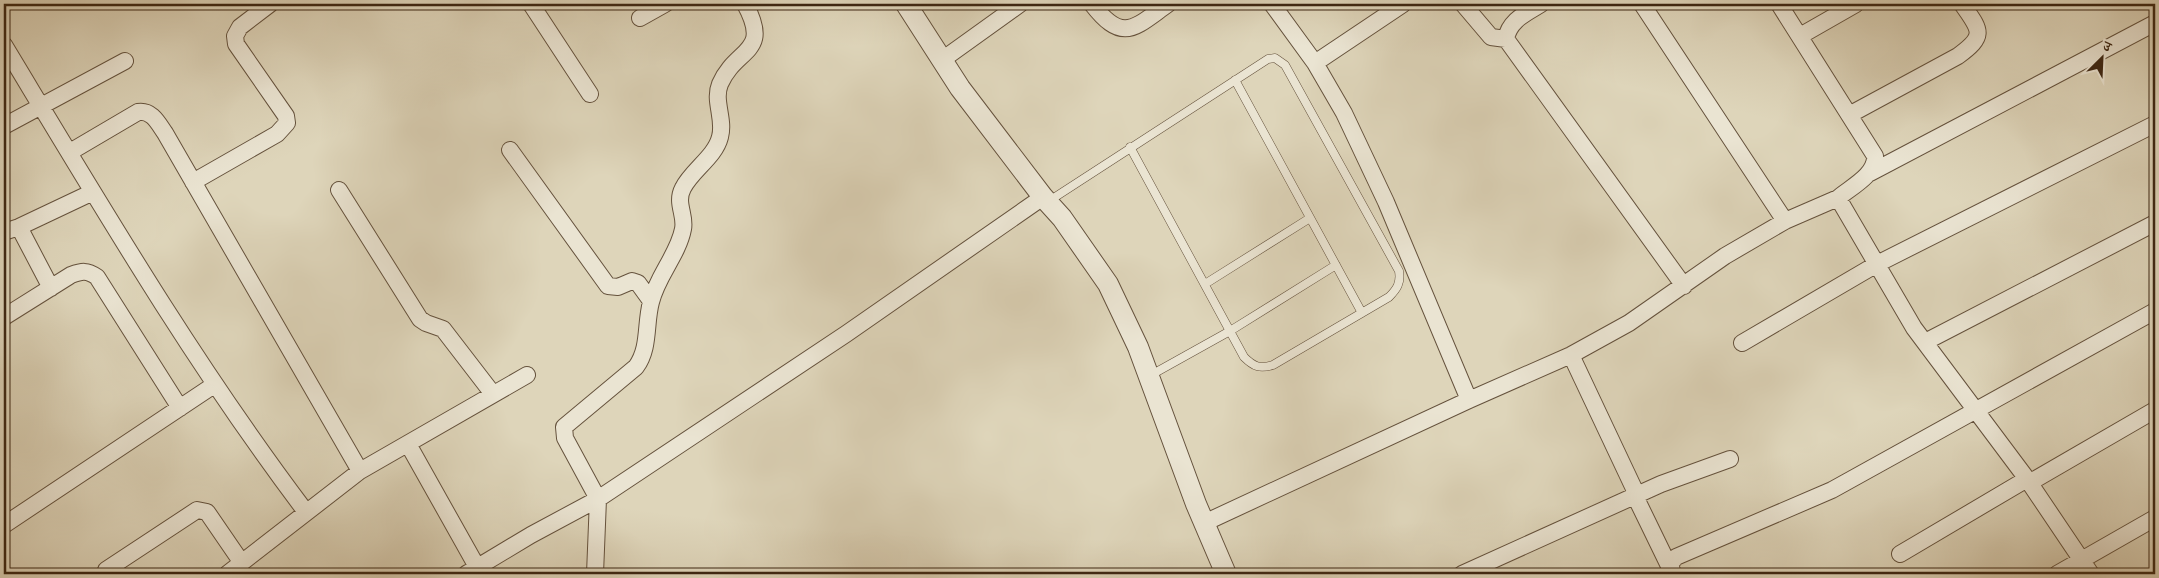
<svg xmlns="http://www.w3.org/2000/svg" width="2159" height="578" font-family="Alegreya,'Noto Serif Devanagari',serif">
	<rect width="100%" height="100%" fill="#ded5ba"/>
	<filter id="stains"><feTurbulence type="fractalNoise" baseFrequency=".004" numOctaves="4"/><feColorMatrix values="0 0 0 0 .2 0 0 0 0 .09 0 0 0 0 .02 0 0 0 .5 -.17"/></filter>
	<radialGradient id="worn" r=".72"><stop offset=".6" stop-color="#630" stop-opacity="0"/><stop offset="1" stop-color="#630" stop-opacity=".3"/></radialGradient>
	<g fill="none" stroke-linecap="round" stroke-linejoin="round">
		<defs>
			<path id="service" d="M1235 80 1362 313
				M1049 201 1268 59 1275 58 1285 65 1399 271C1401 283 1397 289 1389 297L1273 365C1260 369 1254 367 1244 357L1130 147
				M1205 284 1310 218
				M1151 375 1230 331 1336 265"/>
			<path id="minor" d="M531 4 590 94
				M1092 4C1123 44 1134 28 1168 4
				M1272 4 1315 63 1344 113 1386 202 1469 400
				M1463 4 1491 37 1506 39
				M1541 4C1527 13 1509 20 1506 39L1684 286
				M1642 4 1785 221
				M1779 4 1875 156C1876 175 1851 187 1838 198L1914 328 2027 479 2091 574
				M640 18 665 4
				M1800 36 1856 4
				M4 45C100 204 194 364 306 512
				M942 60 1020 4
				M1315 63 1403 4
				M1849 115 1958 56C1987 35 1980 30 1962 4
				M4 126 125 61
				M510 150 608 286 618 287 632 281 638 283 651 301
				M70 152 138 112C152 110 158 123 165 133L360 471
				M1870 173 2155 23
				M193 182 277 134 287 123 286 116 236 44 235 36 240 27 270 4
				M339 190 420 319 426 323 443 329 493 394
				M19 227 51 288
				M4 232 19 227 93 192
				M4 317 71 275C82 271 87 270 97 277L180 408
				M1925 342 2155 223
				M1742 343 1877 264 2155 124
				M1571 355 1637 495
				M408 444 481 574
				M2029 483 2155 410
				M1635 496 1670 568
				M1204 523 1469 400 1571 355 1629 323 1725 256 1785 221 1838 198
				M4 525 214 385
				M1900 554 2027 479
				M106 570 197 510 207 512 242 563
				M227 574 360 471 527 375
				M466 574 531 535 598 499 846 334 1043 197
				M595 574 598 499 565 438 564 427 636 367C650 348 645 324 651 302 657 276 678 255 683 229 686 215 675 203 683 188 692 170 715 157 720 137 725 119 713 101 720 84 736 47 772 54 745 4
				M1462 574 1661 484 1730 459
				M1673 574 1670 564 1676 557 1832 490 2155 311
				M2057 574 2155 518"/>
			<path id="tertiary" d="M906 4 960 88 1043 197 1062 218 1108 284 1138 347 1196 504 1226 574"/>
		</defs>
		<!-- service casing -->
		<use href="#service" stroke="#65523d" stroke-width="9"/>
		<!-- minor casing -->
		<use href="#minor" stroke="#65523d" stroke-width="18"/>
		<!-- tertiary casing -->
		<use href="#tertiary" stroke="#65523d" stroke-width="22"/>
		<!-- service -->
		<use href="#service" stroke="#eae4d2" stroke-width="8"/>
		<!-- minor -->
		<use href="#minor" stroke="#eae4d2" stroke-width="16"/>
		<!-- tertiary -->
		<use href="#tertiary" stroke="#eae4d2" stroke-width="20"/>
	</g>
	<!-- margin -->
	<rect width="2159" height="578" fill="none" stroke="#ded5ba" stroke-width="20"/>
	<rect x="5" y="5" width="2149" height="568" fill="none" stroke="#3d2713" stroke-width="2.5"/>
	<rect x="10" y="10" width="2139" height="558" fill="none" stroke="#3d2713"/>
	<!-- north arrow -->
	<g transform="translate(2102 58) rotate(24)" stroke="#eae4d2" stroke-width="4" paint-order="stroke">
	<path d="M0-4L9 19L0 12L-9 19Z" fill="#3d2713"/>
	<text y="-8" font-size="14" font-weight="bold" text-anchor="middle" fill="#3d2713">उ</text>
	</g>
	<rect width="100%" height="100%" filter="url(#stains)"/>
	<rect width="100%" height="100%" fill="url(#worn)"/>
</svg>
